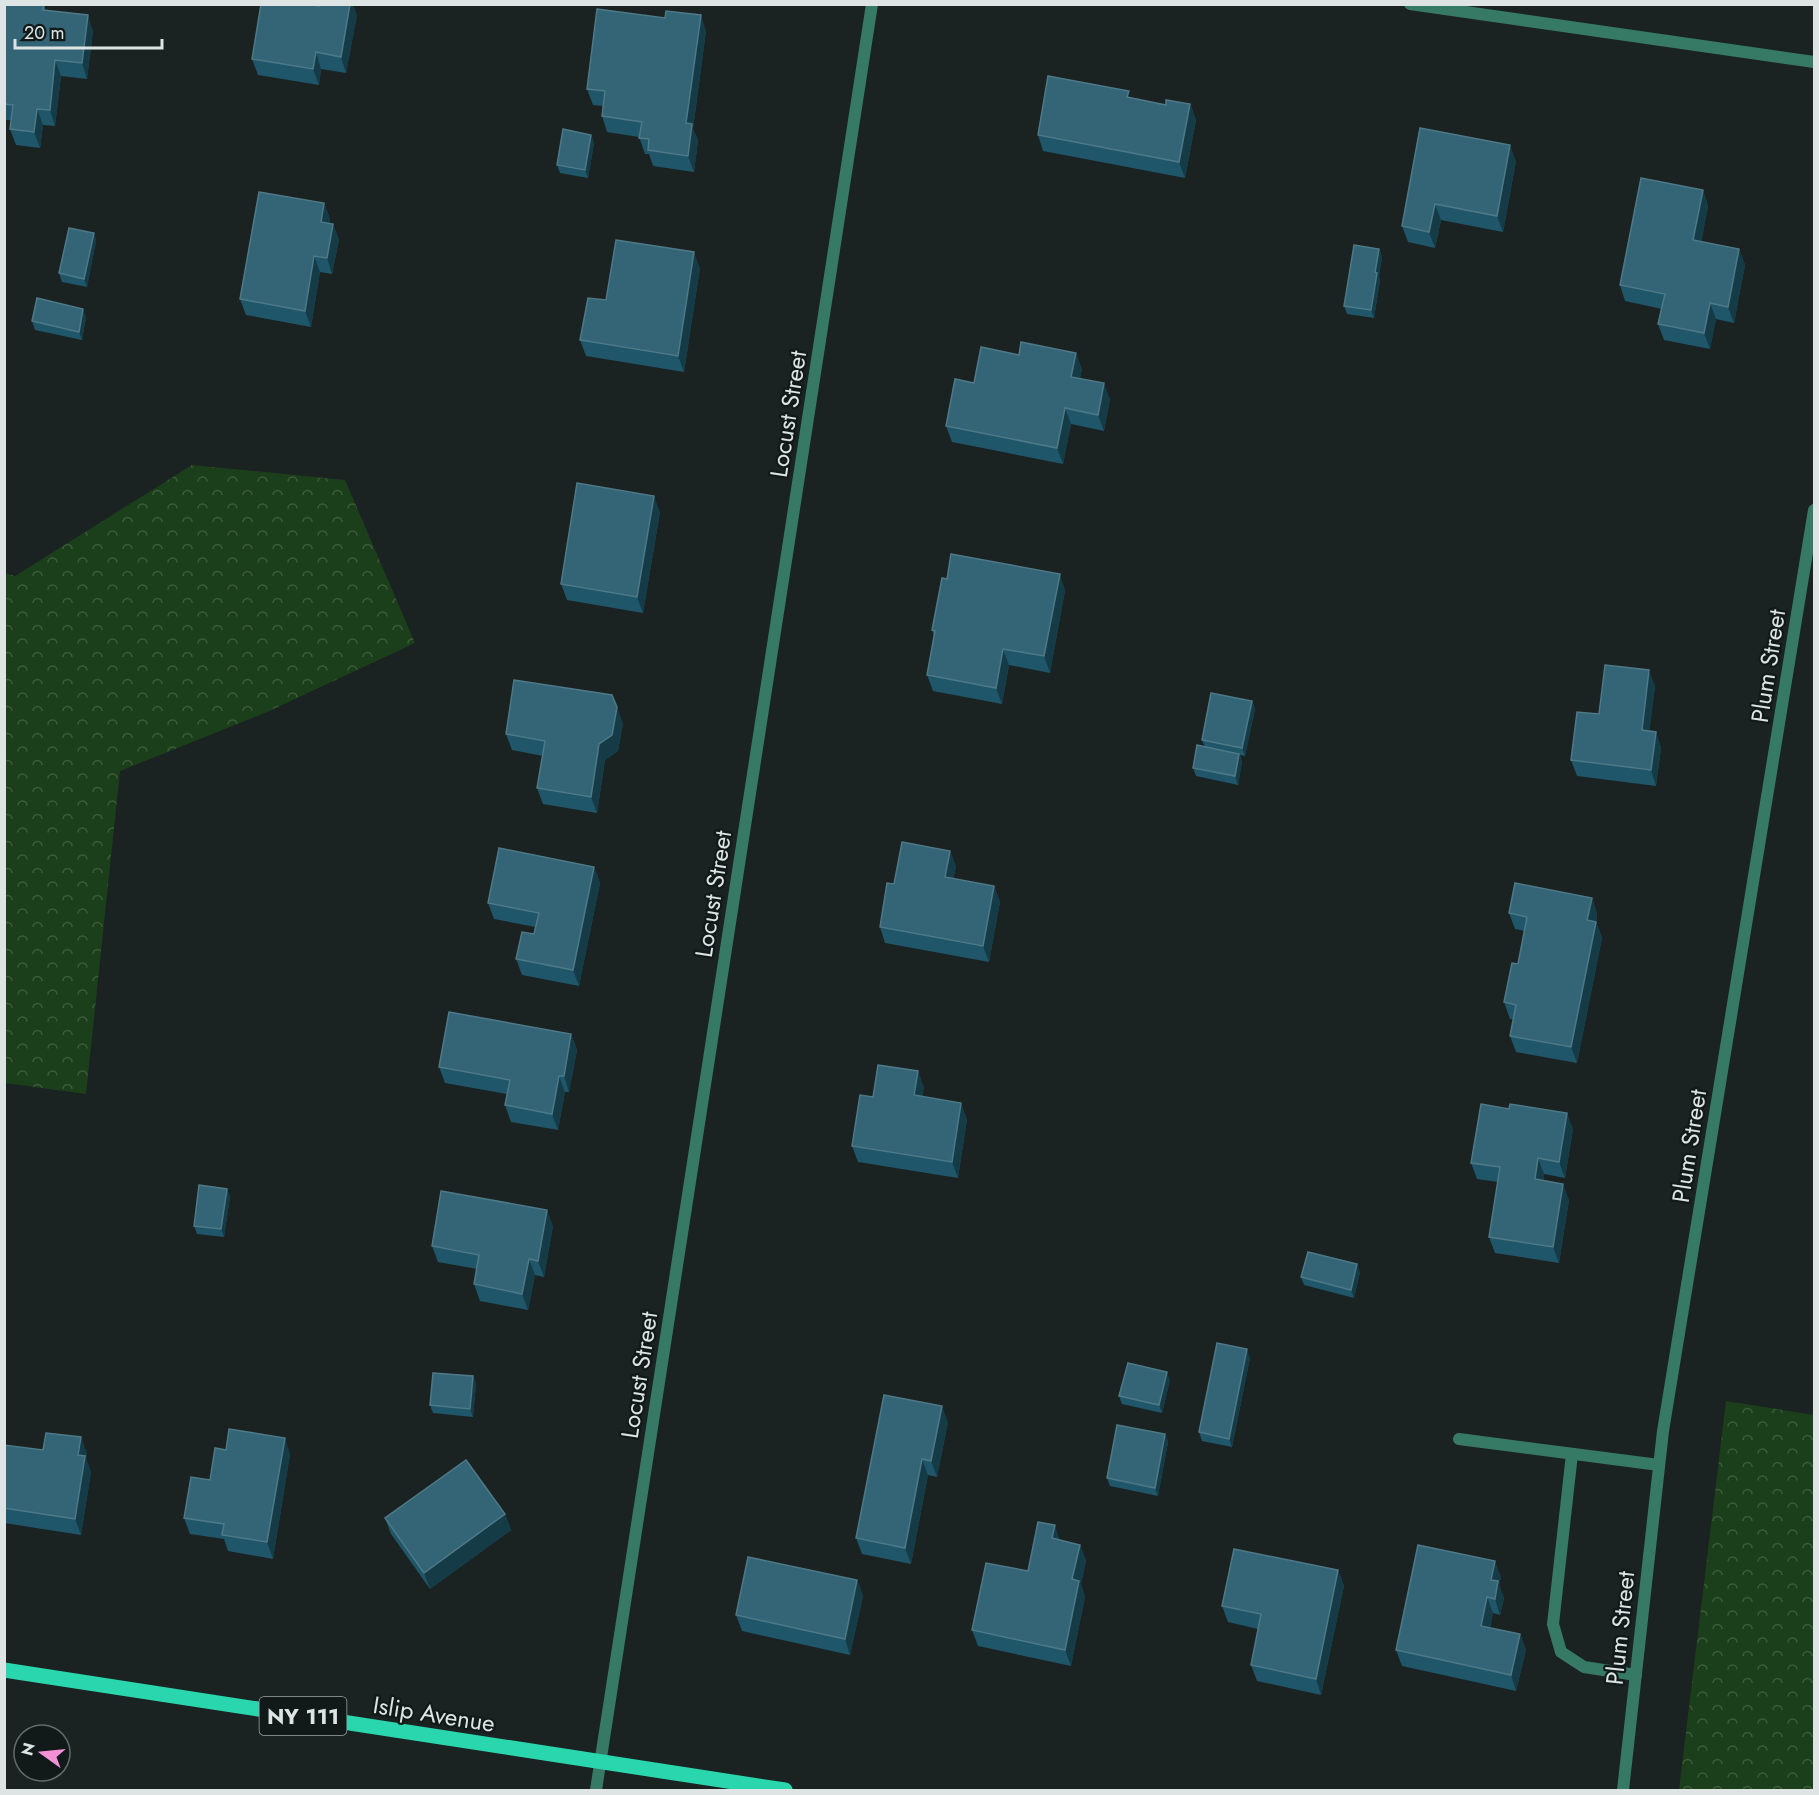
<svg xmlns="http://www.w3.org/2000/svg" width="1819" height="1795" font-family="Jost,sans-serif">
	<defs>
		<pattern id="forest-crowns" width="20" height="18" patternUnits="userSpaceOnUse" patternTransform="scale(1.5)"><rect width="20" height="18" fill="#1c3f1b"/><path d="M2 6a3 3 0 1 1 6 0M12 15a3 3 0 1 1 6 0" fill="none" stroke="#3d5b3c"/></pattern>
	</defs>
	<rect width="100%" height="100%" fill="#1a2222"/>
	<!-- forest -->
	<path fill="url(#forest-crowns)" d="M192 465 345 480 415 643 267 712 120 771 86 1094 5 1083V573L15 576Z
		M1726 1401 1814 1415V1790H1679Z"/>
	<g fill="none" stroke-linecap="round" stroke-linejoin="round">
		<!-- lane -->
		<path stroke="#367a66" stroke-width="12" d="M1459 1439 1659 1465
			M1572 1454 1553 1624 1561 1652 1584 1667 1636 1675"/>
		<!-- street -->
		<path stroke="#367a66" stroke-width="12" d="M1410 4 1814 62
			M596 1790 872 4
			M1623 1790 1663 1431 1814 510"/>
		<!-- primary -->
		<path stroke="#2ad6ad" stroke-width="15" d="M4 1670 785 1790"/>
	</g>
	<!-- wall -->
	<path fill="#1f5669" d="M4 4H44L46 11 93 31 87 79 61 76 55 126 43 125 40 148 16 145 10 129 11 120H4Z
		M357 15 346 73 321 69 319 85 258 75 252 59Z
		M706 31 693 129 698 140 694 172 653 166 649 154H645L639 137 607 132 602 116 603 106 593 105 587 89Z
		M1131 98 1166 105 1190 104 1196 120 1185 178 1043 151 1038 135Z
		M1420 128 1516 161 1503 232 1441 220 1435 248 1408 242 1402 226Z
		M591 135 594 143 588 178 560 173 557 165Z
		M1703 190 1708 206 1701 242 1739 249 1745 265 1734 323 1716 319 1710 349 1664 340 1658 324 1662 309 1625 301 1620 285Z
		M324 203 330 219 329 223 333 224 339 240 332 274 320 272 311 327 246 315 240 299Z
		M94 233 96 241 87 287 62 282 59 273Z
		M1379 249 1382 257 1379 276 1380 281 1374 318 1347 314 1344 306Z
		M700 268 684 372 586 356 580 340Z
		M86 317 82 340 35 330 32 321Z
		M1082 369 1080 378 1110 399 1104 431 1071 424 1063 464 952 442 946 426 974 383Z
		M660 512 643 613 567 600 561 584Z
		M1065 590 1050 673 1009 665 1002 704 933 691 927 675 934 636 932 630Z
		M1655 686 1649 731 1656 732 1661 748 1656 786 1577 776 1571 760 1599 714Z
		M1252 701 1255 709 1245 756 1240 755 1242 762 1238 785 1196 776 1193 768 1205 747 1202 740Z
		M623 723 618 751 605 760 597 813 543 804 537 788 543 756 512 750 506 734Z
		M950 851 956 867 953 879 994 886 1000 902 989 962 885 943 880 927 894 884Z
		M594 867 600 883 579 986 522 975 516 959 534 934 535 927 494 919 488 903Z
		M1592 898 1597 914 1596 922 1602 938 1577 1063 1516 1052 1510 1036 1513 1019H1510L1504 1002 1518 964 1525 931 1515 929 1509 913Z
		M571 1034 577 1050 569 1092H565L558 1130 511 1122 505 1105 507 1094 445 1083 439 1067Z
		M924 1087 922 1097 967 1119 958 1178 858 1162 852 1146Z
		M1573 1129 1565 1178 1544 1174 1543 1181 1569 1200 1559 1263 1495 1253 1489 1237 1498 1182 1477 1179 1471 1163Z
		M227 1189 230 1197 224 1237 197 1234 194 1226Z
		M553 1226 544 1277 535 1275 528 1310 480 1301 474 1284 477 1269 438 1262 432 1246Z
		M1360 1272 1354 1298 1304 1285 1301 1277Z
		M1250 1358 1232 1447 1202 1441 1199 1432Z
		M473 1376 476 1384 473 1417 433 1413 430 1405Z
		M1170 1380 1162 1413 1122 1404 1119 1396Z
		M948 1422 937 1477 928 1475 911 1564 862 1554 856 1538Z
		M1165 1434 1168 1442 1158 1496 1110 1486 1107 1478Z
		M4 1445 43 1450 87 1453 86 1459 91 1472 81 1535 4 1523Z
		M290 1454 273 1559 228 1551 224 1539 190 1534 184 1518 210 1480Z
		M505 1514 511 1530 430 1589 391 1534 385 1518Z
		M1060 1540 1080 1545 1086 1561 1081 1584 1085 1597 1071 1666 978 1646 972 1630 1028 1571Z
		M1338 1570 1344 1586 1321 1695 1257 1681 1251 1665 1258 1629 1228 1622 1222 1606Z
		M1501 1577 1499 1585 1504 1598 1500 1615 1493 1613 1490 1628 1520 1634 1526 1650 1516 1691 1402 1666 1396 1650Z
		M857 1580 863 1596 850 1655 742 1631 736 1615Z"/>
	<!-- shaded-wall -->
	<path fill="#153b47" d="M350 4H353L357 15 346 73 341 57Z
		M88 15 93 31 87 79 82 63Z
		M701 15 706 31 693 129 698 140 694 172 688 156 686 123Z
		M316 52 321 69 319 85 313 69Z
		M55 60 61 76 55 126 50 110Z
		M1190 104 1196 120 1185 178 1179 162Z
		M37 109 43 125 40 148 34 132Z
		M591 135 594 143 588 178 585 170Z
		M1510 145 1516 161 1503 232 1497 216Z
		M1703 190 1708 206 1699 256 1693 240Z
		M324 203 330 219 327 238 321 222Z
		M1435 204 1441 220 1435 248 1429 232Z
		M333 224 339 240 332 274 327 258Z
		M94 233 96 241 87 287 84 279Z
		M1379 249 1382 257 1379 276 1380 281 1374 318 1371 310Z
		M1739 249 1745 265 1734 323 1728 307Z
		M694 252 700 268 684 372 678 356Z
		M314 256 320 272 311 327 305 311Z
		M1710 303 1716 319 1710 349 1704 333Z
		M83 309 86 317 82 340 79 332Z
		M1076 353 1082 369 1077 393 1071 377Z
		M1104 383 1110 399 1104 431 1098 415Z
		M1065 408 1071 424 1063 464 1057 448Z
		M654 496 660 512 643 613 637 597Z
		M1060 574 1065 590 1050 673 1044 656Z
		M1003 649 1009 665 1002 704 996 688Z
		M1649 670 1655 686 1648 746 1642 730Z
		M1252 701 1255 709 1245 756 1242 748Z
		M617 707 623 723 618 751 605 760 597 813 591 797 599 744Z
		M1656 732 1661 748 1656 786 1651 770Z
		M1239 754 1242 762 1238 785 1235 776Z
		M950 851 956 867 950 893 945 877Z
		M594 867 600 883 579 986 573 970Z
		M994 886 1000 902 989 962 983 946Z
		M1592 898 1597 914 1593 936 1587 920Z
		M1596 922 1602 938 1577 1063 1571 1047Z
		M571 1034 577 1050 569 1092 564 1076Z
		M918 1071 924 1087 920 1111 914 1095Z
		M559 1076 565 1092 558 1130 552 1114Z
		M961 1103 967 1119 958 1178 952 1162Z
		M1567 1113 1573 1129 1565 1178 1559 1162Z
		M1538 1158 1544 1174 1541 1195 1535 1179Z
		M1563 1184 1569 1200 1559 1263 1553 1247Z
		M227 1189 230 1197 224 1237 221 1229Z
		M547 1210 553 1226 544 1277 538 1261Z
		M529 1259 535 1275 528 1310 522 1294Z
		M1357 1264 1360 1272 1354 1298 1351 1290Z
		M1247 1349 1250 1358 1232 1447 1229 1439Z
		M1167 1372 1170 1380 1162 1413 1159 1405Z
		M473 1376 476 1384 473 1417 470 1409Z
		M942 1406 948 1422 937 1477 931 1461Z
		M1165 1434 1168 1442 1158 1496 1155 1488Z
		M81 1437 87 1453 86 1459 91 1472 81 1535 75 1519 78 1455Z
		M285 1438 290 1454 273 1559 267 1542Z
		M922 1459 928 1475 911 1564 905 1548Z
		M505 1514 511 1530 430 1589 424 1573Z
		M1055 1525 1060 1541 1052 1538Z
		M1080 1545 1086 1561 1081 1584 1085 1597 1071 1666 1065 1650 1072 1579Z
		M1495 1561 1501 1577 1499 1585 1504 1598 1500 1615 1495 1599 1491 1580Z
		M1338 1570 1344 1586 1321 1695 1316 1679Z
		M857 1580 863 1596 850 1655 845 1639Z
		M1487 1597 1493 1613 1487 1642 1481 1626Z
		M1520 1634 1526 1650 1516 1691 1511 1675Z"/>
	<!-- building -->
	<path fill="#346576" stroke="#4e7987" stroke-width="1.5" d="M4 4H44L43 10 88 15 82 63 55 60 50 110 37 109 34 132 10 129 13 105 4 104Z
		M261 4H308L319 6V4H350L341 57 316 52 313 69 252 59Z
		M597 9 665 18 666 11 701 15 686 123 692 124 688 156 648 150 649 139 639 138 642 122 602 116 605 91 587 89Z
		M1048 76 1129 91 1127 97 1166 105V100L1190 104 1179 162 1038 135Z
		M1420 128 1510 145 1497 216 1435 204 1429 232 1402 226Z
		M563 129 591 135 585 170 557 165Z
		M1641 178 1703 190 1693 240 1739 249 1728 307 1710 303 1704 333 1658 324 1665 294 1620 285Z
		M259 192 324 203 321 222 333 224 327 258 314 256 305 311 240 299Z
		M69 228 94 233 84 279 59 273Z
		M616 240 694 252 678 356 580 340 588 298 606 300Z
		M1354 245 1379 249 1375 272 1377 273 1371 310 1344 306Z
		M37 298 83 309 79 332 32 321Z
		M1021 342 1076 353 1071 377 1104 383 1098 415 1065 408 1057 448 946 426 955 379 974 383 981 347 1019 355Z
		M577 483 654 496 637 597 561 584Z
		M951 554 1060 574 1044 656 1003 649 996 688 927 675 935 631 932 630 942 578 947 579Z
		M1605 665 1649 670 1642 730 1656 732 1651 770 1571 760 1577 712 1599 714Z
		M514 680 612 695 617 707 612 735 599 744 591 797 537 788 545 741 506 734Z
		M1211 693 1252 701 1242 748 1202 740Z
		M1197 745 1239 754 1235 776 1193 768Z
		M902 842 950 851 945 877 994 886 983 946 880 927 887 883 894 884Z
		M499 848 594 867 573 970 516 959 522 932 534 934 539 913 488 903Z
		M1515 883 1592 898 1587 920 1596 922 1571 1047 1510 1036 1516 1005 1504 1002 1512 963 1518 964 1527 917 1509 913Z
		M449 1012 571 1034 564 1076H559L552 1114 505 1105 510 1080 439 1067Z
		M878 1065 918 1071 914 1095 961 1103 952 1162 852 1146 860 1095 873 1097Z
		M1481 1104 1509 1109 1510 1104 1567 1113 1559 1162 1538 1158 1535 1179 1563 1184 1553 1247 1489 1237 1500 1167 1471 1163Z
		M199 1185 227 1189 221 1229 194 1226Z
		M441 1191 547 1210 538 1261 529 1259 522 1294 474 1284 479 1255 432 1246Z
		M1308 1252 1357 1264 1351 1290 1301 1277Z
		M1217 1343 1247 1349 1229 1439 1199 1432Z
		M1128 1363 1167 1372 1159 1405 1119 1396Z
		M433 1373 473 1376 470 1409 430 1405Z
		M884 1395 942 1406 931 1461 922 1459 905 1548 856 1538Z
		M1117 1425 1165 1434 1155 1488 1107 1478Z
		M229 1429 285 1438 267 1542 222 1535 224 1524 184 1518 191 1477 210 1480 215 1448 226 1450Z
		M46 1433 81 1437 78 1455 85 1456 75 1519 4 1508V1445L43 1450Z
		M466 1460 505 1514 424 1573 385 1518Z
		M1038 1522 1055 1525 1052 1538 1080 1545 1072 1579 1079 1581 1065 1650 972 1630 986 1563 1028 1571Z
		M1418 1545 1495 1561 1491 1580 1498 1581 1495 1599 1487 1597 1481 1626 1520 1634 1511 1675 1396 1650Z
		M1234 1549 1338 1570 1316 1679 1251 1665 1261 1614 1222 1606Z
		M748 1557 857 1580 845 1639 736 1615Z"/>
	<g text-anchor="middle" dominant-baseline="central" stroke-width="4.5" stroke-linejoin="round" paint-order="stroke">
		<!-- shield labels -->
		<rect fill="#111919" stroke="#a0a6a6" stroke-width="1.5" x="259.5" y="1697" width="87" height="38" rx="4.5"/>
		<g font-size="22" font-weight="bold" fill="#dee3e3">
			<text x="303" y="1716">NY 111</text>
		</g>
		<!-- street labels -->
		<g font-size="24" fill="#dee3e3" stroke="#111919">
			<text transform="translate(788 414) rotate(-81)">Locust Street</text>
			<text transform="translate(1768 666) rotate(-81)">Plum Street</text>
			<text transform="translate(713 894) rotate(-81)">Locust Street</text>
			<text transform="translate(1689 1146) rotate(-81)">Plum Street</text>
			<text transform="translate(639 1375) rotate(-81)">Locust Street</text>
			<text transform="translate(1620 1628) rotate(-84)">Plum Street</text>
			<text transform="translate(434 1714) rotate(9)">Islip Avenue</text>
		</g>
	</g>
	<!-- border -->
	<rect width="1819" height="1795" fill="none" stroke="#dee3e3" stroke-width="12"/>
	<!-- north arrow -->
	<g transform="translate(42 1753) rotate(285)"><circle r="28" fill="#111919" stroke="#636a6a" stroke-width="1.5"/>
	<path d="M0-4.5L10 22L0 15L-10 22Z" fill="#f391d6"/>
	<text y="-9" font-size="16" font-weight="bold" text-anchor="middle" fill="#dee3e3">N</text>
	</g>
	<!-- scale -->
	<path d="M15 39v9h147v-9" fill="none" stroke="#dee3e3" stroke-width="3"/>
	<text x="24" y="39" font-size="18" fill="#dee3e3" stroke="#111919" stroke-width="4.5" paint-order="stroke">20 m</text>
</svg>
